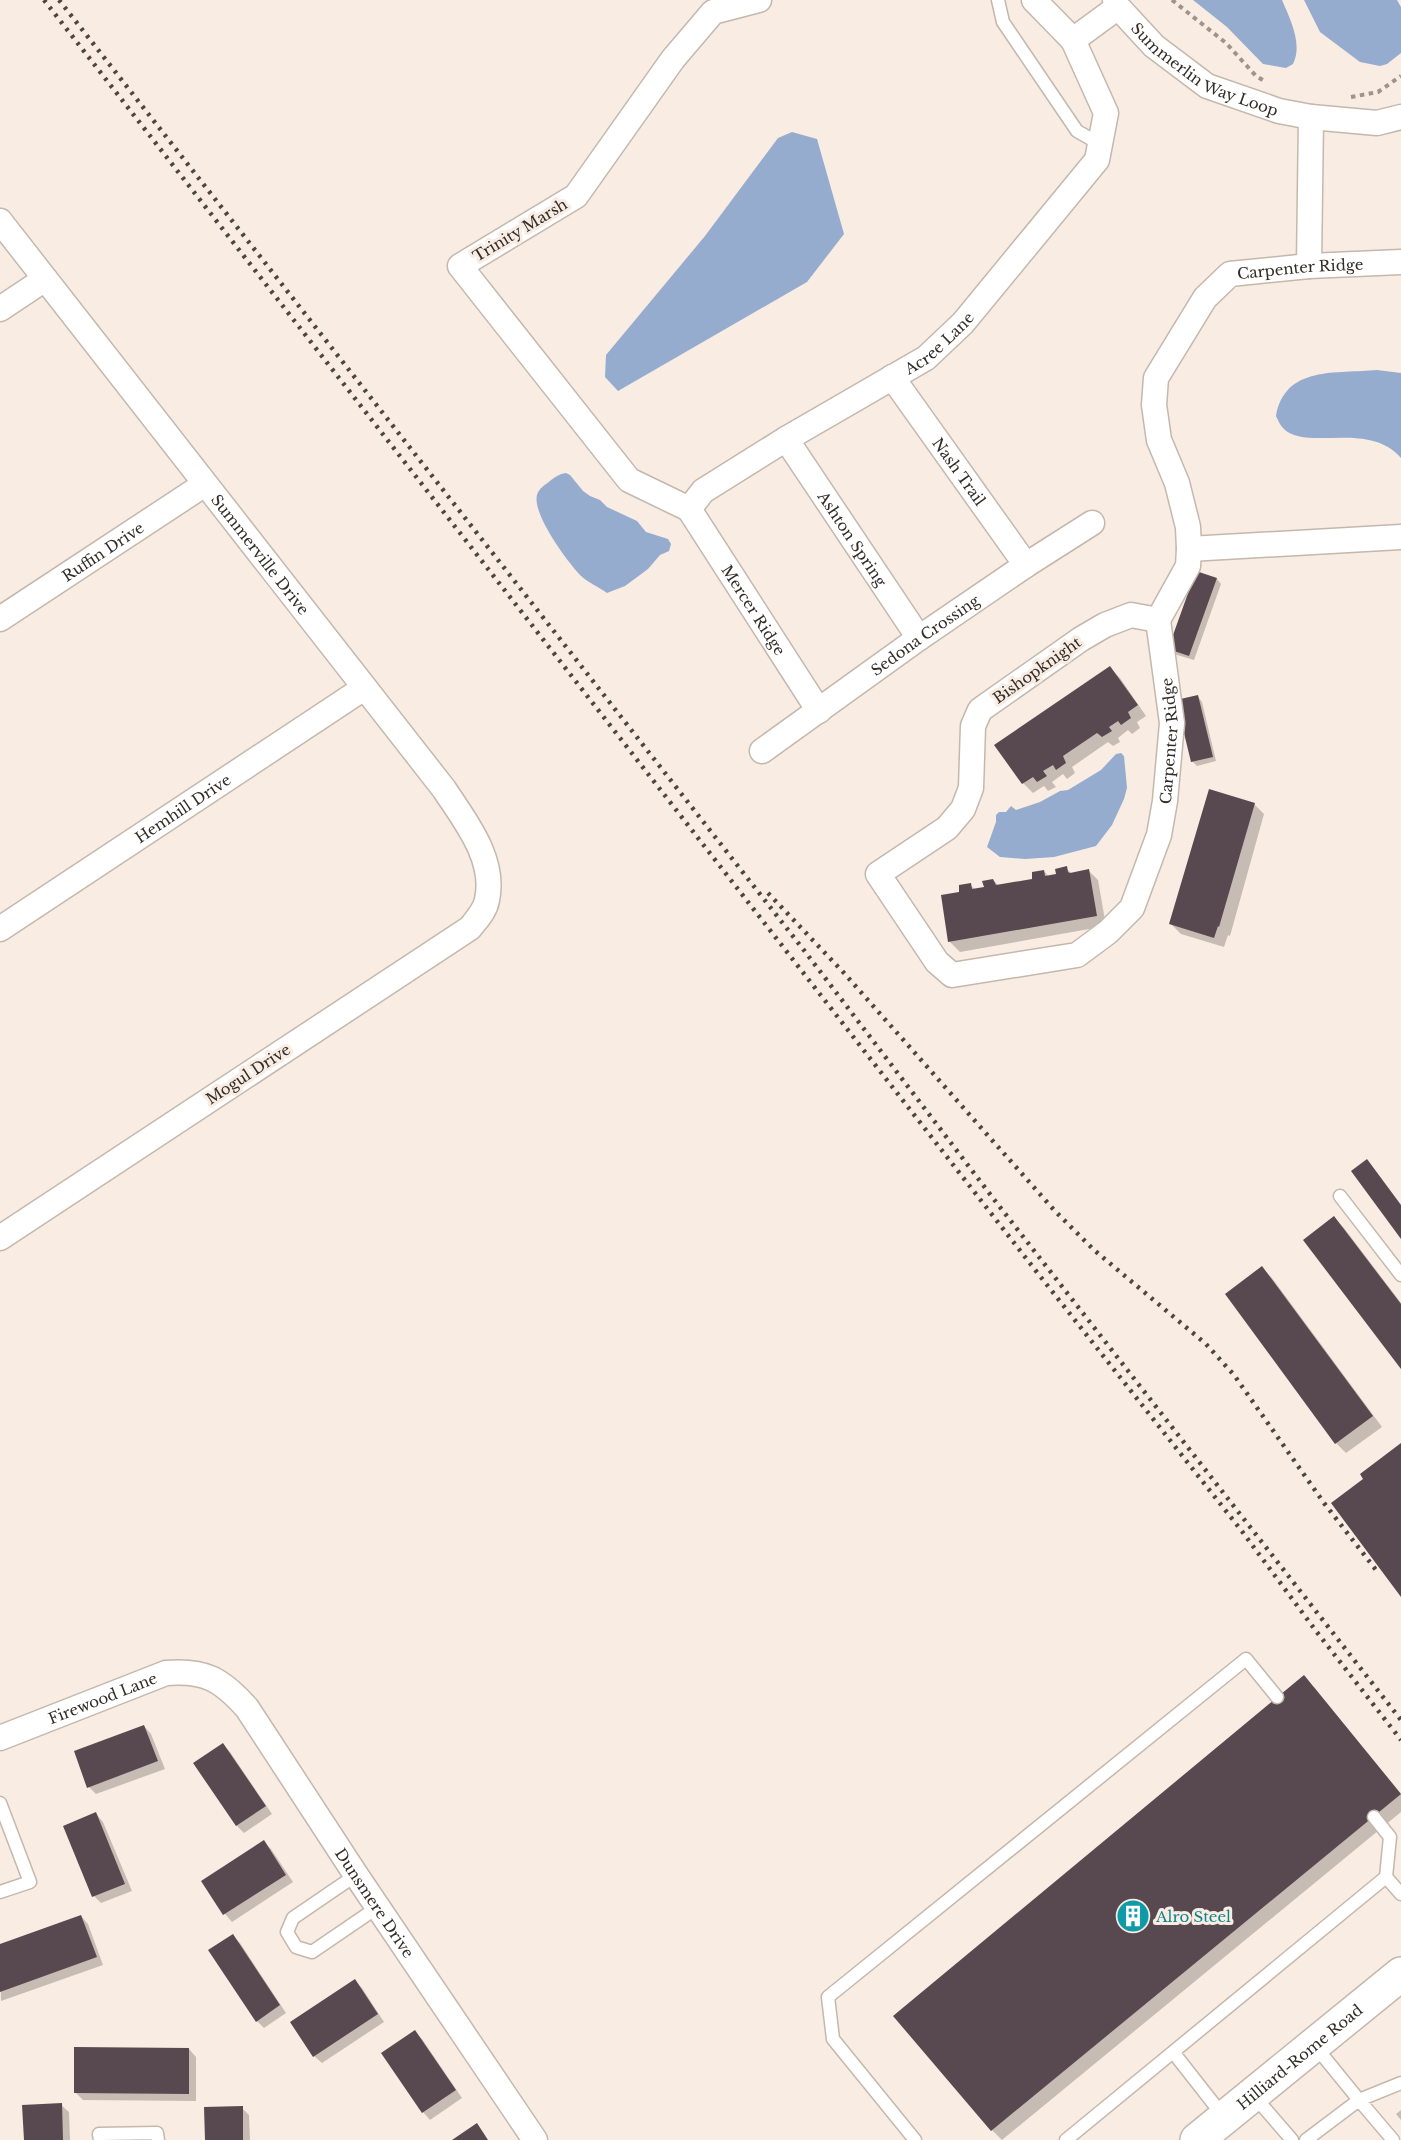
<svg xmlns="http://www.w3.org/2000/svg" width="1401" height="2140" font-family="'Libre Baskerville',serif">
	<rect width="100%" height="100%" fill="#f9ece2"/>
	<!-- water -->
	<path fill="#95acce" d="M1193 0H1282C1290 19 1303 44 1293 64L1286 68 1263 64 1227 27Z
		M1304 0H1397L1401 7V53L1387 64 1380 66 1360 62 1320 32Z
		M792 132 817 139 844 234 807 282 618 391 605 377 606 355 705 236 778 138Z
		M1377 370 1401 373V458C1369 420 1305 452 1283 428 1280 425 1278 420 1276 416 1285 365 1337 374 1377 370Z
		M566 473 570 475 583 491 590 496 600 500 607 507 637 521 646 532 668 539 671 544 669 551 660 555 648 569 625 586 607 593C599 587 587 582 580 575 567 561 532 514 537 495 539 488 545 485 550 481 555 477 559 474 566 473Z
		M1121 753 1124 756 1127 788 1124 799 1112 825 1096 846 1054 857 1025 859 1000 857 987 847 996 822V815L999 812H1006L1011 806 1016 810 1040 802 1060 791 1068 790 1101 770 1116 754Z"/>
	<!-- shadow -->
	<path fill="#0003" d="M1197 573 1217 579 1221 584 1194 660 1174 654 1170 649Z
		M1110 668 1120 678 1146 716 1137 722 1140 728 1132 734 1128 730 1118 738 1120 742 1113 746 1108 742 1072 767 1075 773 1067 779 1063 774 1052 782 1056 787 1048 791 1044 786 1033 793 1023 783 996 746Z
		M1198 697 1202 702 1216 761 1197 766 1192 761Z
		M1254 804 1264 814 1230 936 1228 935 1224 947 1181 934 1171 924Z
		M1066 868 1072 874 1088 870 1098 880 1106 926 960 952 950 942 970 885 976 890 986 888 993 880 999 886 1034 880 1044 871 1049 877 1058 875Z
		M1334 1218 1344 1228 1401 1303V1367Z
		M1262 1268 1272 1278 1382 1427 1346 1453 1336 1443Z
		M1314 1687 1401 1794V1812L1002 2140 992 2130Z
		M144 1726 151 1734 165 1769 96 1794 89 1787Z
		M223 1745 230 1752 272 1814 244 1833 237 1826 196 1764Z
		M96 1814 103 1822 132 1891 101 1903 94 1896Z
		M264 1842 271 1849 293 1882 232 1922 225 1914 203 1881Z
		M81 1916 88 1924 103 1965 1 2001 0 1945Z
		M232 1936 240 1943 286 2013 264 2028 257 2021Z
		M355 1981 362 1988 384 2022 322 2063 314 2056Z
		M415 2032 422 2039 462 2098 430 2120 423 2112Z
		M189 2049 196 2057V2101L83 2100 76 2093Z
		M61 2105 69 2112 70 2140H25Z
		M242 2108 249 2115 250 2140H206Z
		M1401 2110V2120L1396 2114Z"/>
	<!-- building -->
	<path fill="#57494f" d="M1196 571 1217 578 1189 656 1168 649Z
		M1110 666 1138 705 1128 712 1131 718 1121 725 1118 721 1109 727 1112 731 1102 737 1097 733 1063 756 1066 763 1056 770 1053 765 1043 771 1047 776 1037 782 1033 777 1022 784 994 745Z
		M1198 695 1213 757 1191 762 1176 700Z
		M1209 789 1255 803 1219 927 1218 926 1214 938 1169 924Z
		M1067 866 1068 872 1070 873 1089 869 1097 916 948 942 941 895 959 892V885L971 883 972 889 984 887 982 881 993 879 996 885 1032 879V872L1044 870 1045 876 1056 874 1055 869Z
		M1367 1159 1401 1205V1239L1351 1171Z
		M1334 1216 1401 1304V1369L1303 1240Z
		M1262 1266 1373 1416 1335 1444 1225 1294Z
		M1401 1443V1597L1331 1503 1363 1479 1360 1474Z
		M1304 1675 1401 1794 991 2131 893 2016Z
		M144 1725 158 1761 87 1788 74 1751Z
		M223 1743 266 1806 236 1826 193 1763Z
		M96 1812 125 1884 92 1897 63 1826Z
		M264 1840 286 1875 223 1915 201 1881Z
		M81 1915 97 1957 0 1992V1944Z
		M233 1934 280 2005 256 2022 208 1950Z
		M355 1979 378 2014 313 2057 290 2022Z
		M415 2030 456 2090 422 2113 381 2053Z
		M74 2047 189 2048V2094L74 2093Z
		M62 2103 63 2140H24L22 2105Z
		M243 2106V2140H205L204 2107Z
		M477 2123 488 2140H452Z"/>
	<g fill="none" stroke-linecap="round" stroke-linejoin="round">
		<defs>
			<path id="lane" d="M998 0 1003 22 1077 131 1100 144
				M1340 1196 1401 1275
				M0 1803 30 1882 0 1892
				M1374 1817 1390 1837 1386 1877
				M356 1875 293 1918 287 1932 296 1947 312 1952 378 1907
				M1173 2052 1224 2117
				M1254 2096 1292 2140
				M100 2140 99 2134 157 2133 158 2140
				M915 2140 833 2039 828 1997 1246 1659 1277 1697
				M1066 2140 1386 1877 1401 1894
				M1306 2140 1359 2100 1315 2046
				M1393 2140 1359 2100 1401 2083"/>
			<g id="street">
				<path id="s1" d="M759 0 713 12 673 59 576 196 460 266 629 480 689 509 703 491 786 439 926 358 963 323 1097 160 1106 113 1073 40"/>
				<path d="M1034 0 1073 40 1118 7"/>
				<path id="s2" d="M1115 0 1118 7 1154 46 1207 86 1279 111 1311 117 1377 123 1401 117"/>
				<path id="s3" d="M0 221 444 789C465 821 496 859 487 900 485 911 477 919 470 928L0 1238"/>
				<path d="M1309 266 1311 117"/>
				<path d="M0 309 45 279"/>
				<path id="s4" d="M892 377 1026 565"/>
				<path id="s5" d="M786 439 919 638"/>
				<path id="s6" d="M689 509 819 711"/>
				<path d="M1189 549 1401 537"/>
				<path id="s7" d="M0 619 205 484"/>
				<path id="s8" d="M1158 620 1131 615 1105 625 1081 639 980 710 973 726 971 788 963 809 947 828 878 874 937 962 952 975 1077 955 1108 932 1132 908 1159 835 1165 801 1172 723 1158 620 1188 566 1189 549 1188 527 1177 483 1159 440 1154 405 1156 378 1205 298 1230 274 1309 266 1401 262"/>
				<path id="s9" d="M762 751 919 638 1026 565 1092 523"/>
				<path id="s10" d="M0 929 364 688"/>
				<path id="s11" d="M0 1738 166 1673C205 1670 221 1679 247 1708L356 1875 535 2140"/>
			</g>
			<g id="secondary">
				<path id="s12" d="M1197 2140 1401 1974"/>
			</g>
		</defs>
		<!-- lane casing -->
		<use href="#lane" stroke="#c4b8ad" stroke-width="15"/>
		<!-- street casing -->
		<use href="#street" stroke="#c4b8ad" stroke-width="27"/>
		<!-- secondary casing -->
		<use href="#secondary" stroke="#c4b8ad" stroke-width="36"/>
		<!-- path -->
		<path stroke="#9d948d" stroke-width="4" stroke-dasharray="4.5 4.5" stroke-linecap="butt" d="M1172 0 1226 43 1256 76 1266 82
			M1351 97 1378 92 1401 76"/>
		<!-- lane -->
		<use href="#lane" stroke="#fff" stroke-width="12"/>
		<!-- street -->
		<use href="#street" stroke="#fff" stroke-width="24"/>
		<!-- secondary -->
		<use href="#secondary" stroke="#fff" stroke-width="33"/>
		<!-- rail -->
		<path stroke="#4c4641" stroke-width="4.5" stroke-dasharray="3 6" stroke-linecap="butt" d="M44 0 1036 1271 1241 1530 1316 1631 1401 1740
			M59 0 803 949 996 1202 1401 1720
			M768 893 844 973 1054 1210 1094 1250 1206 1344 1234 1375 1324 1503 1376 1570"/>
	</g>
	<!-- icons -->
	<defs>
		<symbol id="building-disc" viewBox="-11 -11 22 22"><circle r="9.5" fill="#0f9aa8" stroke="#f9ece2"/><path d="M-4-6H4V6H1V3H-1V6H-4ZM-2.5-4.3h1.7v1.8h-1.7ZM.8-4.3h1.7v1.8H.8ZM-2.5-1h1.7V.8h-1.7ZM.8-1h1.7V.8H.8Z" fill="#fff"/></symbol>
	</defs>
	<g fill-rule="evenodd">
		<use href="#building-disc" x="1114" y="1897" width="38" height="38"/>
	</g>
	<g text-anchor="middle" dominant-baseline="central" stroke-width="6" stroke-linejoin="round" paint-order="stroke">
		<!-- street labels -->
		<g font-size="15" fill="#322d29" stroke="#f9ece2">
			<text stroke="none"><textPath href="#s2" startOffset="117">Summerlin Way Loop</textPath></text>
			<text transform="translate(520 230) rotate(-31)">Trinity Marsh</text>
			<text stroke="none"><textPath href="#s8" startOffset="1490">Carpenter Ridge</textPath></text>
			<text stroke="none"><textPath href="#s1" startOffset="1054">Acree Lane</textPath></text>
			<text stroke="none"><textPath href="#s4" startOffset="116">Nash Trail</textPath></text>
			<text stroke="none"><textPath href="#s5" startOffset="120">Ashton Spring</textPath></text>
			<text stroke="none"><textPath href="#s7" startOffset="123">Ruffin Drive</textPath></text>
			<text stroke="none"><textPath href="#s3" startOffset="423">Summerville Drive</textPath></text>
			<text stroke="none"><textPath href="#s6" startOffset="120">Mercer Ridge</textPath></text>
			<text stroke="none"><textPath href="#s9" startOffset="200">Sedona Crossing</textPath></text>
			<text transform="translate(1037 670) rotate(-35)">Bishopknight</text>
			<text stroke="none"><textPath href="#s8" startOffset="914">Carpenter Ridge</textPath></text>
			<text stroke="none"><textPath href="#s10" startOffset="219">Hemhill Drive</textPath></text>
			<text transform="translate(248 1074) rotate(-33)">Mogul Drive</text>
			<text stroke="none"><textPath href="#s11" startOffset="110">Firewood Lane</textPath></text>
			<text stroke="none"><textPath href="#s11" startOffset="504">Dunsmere Drive</textPath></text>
			<text stroke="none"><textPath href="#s12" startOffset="132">Hilliard-Rome Road</textPath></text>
		</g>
		<!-- culture labels -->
		<g font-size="15" fill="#0d838f" stroke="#f9ece2" text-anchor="start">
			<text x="1156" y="1916">Alro Steel</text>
		</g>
	</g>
</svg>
